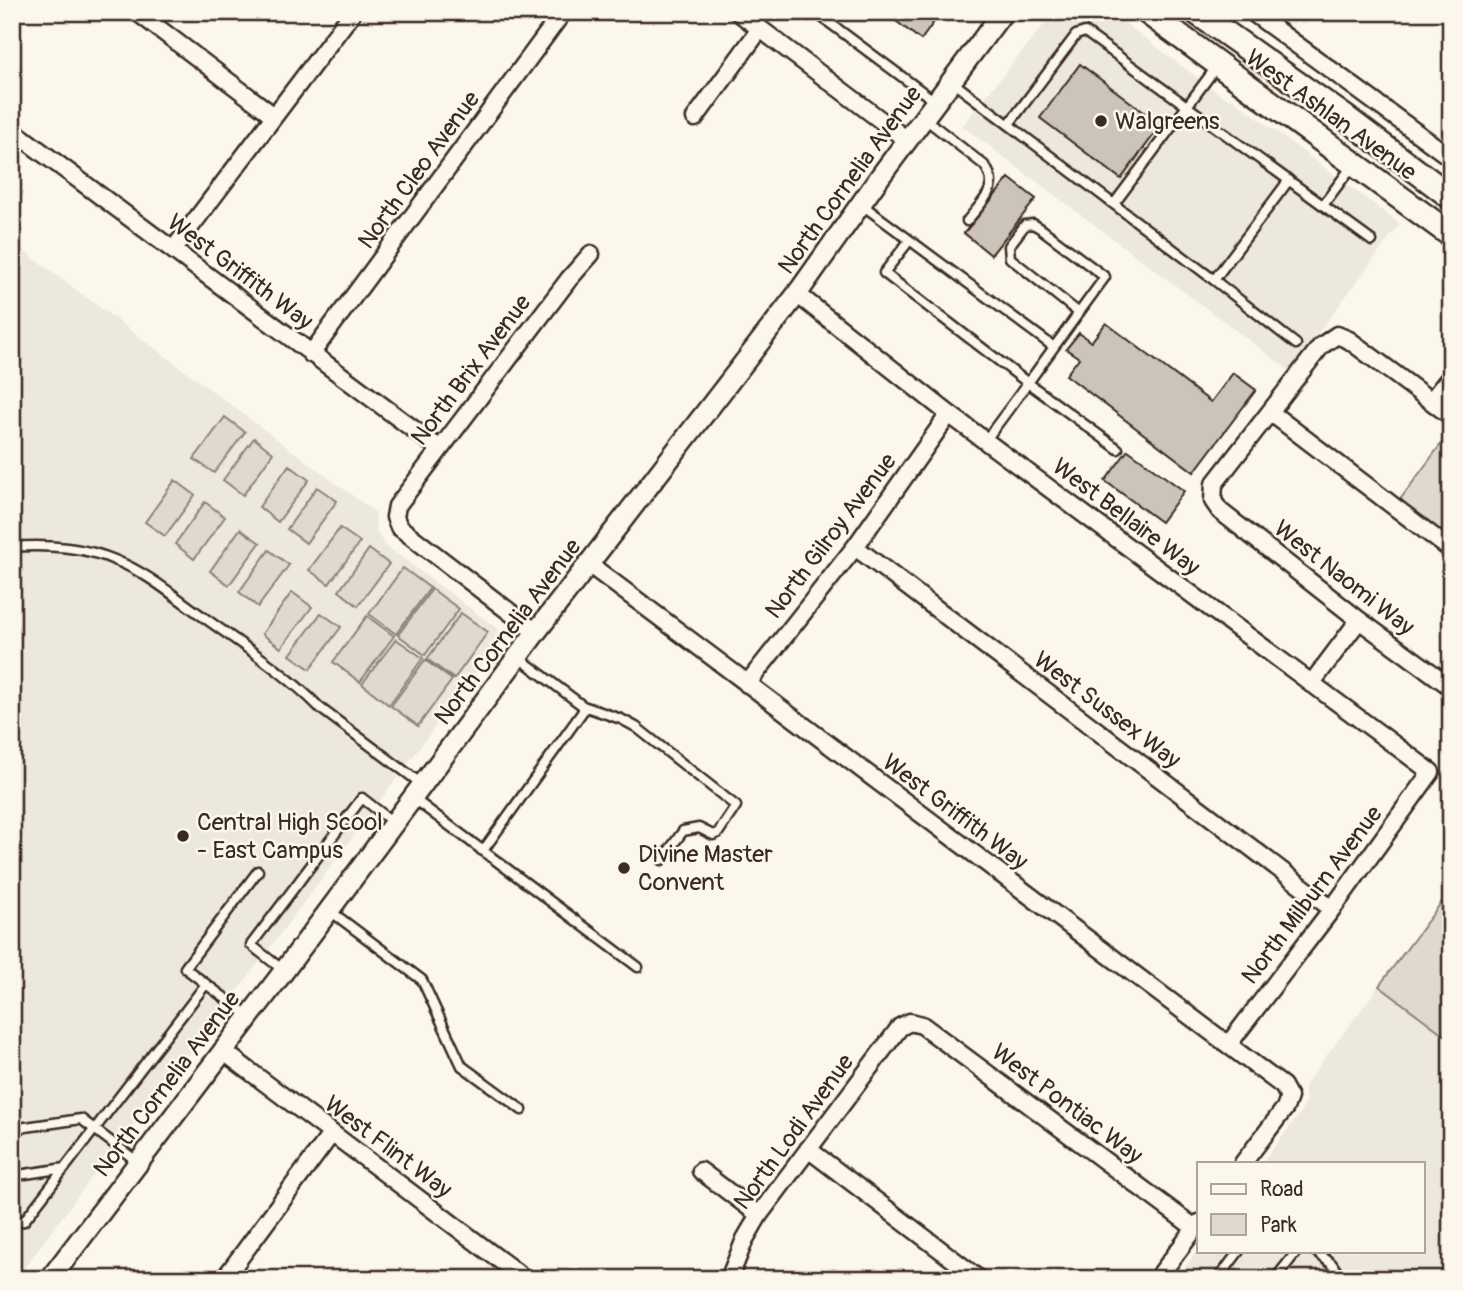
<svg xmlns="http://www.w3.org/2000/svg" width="1463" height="1291" font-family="Pangolin,sans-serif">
	<rect width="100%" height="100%" fill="#fbf7ec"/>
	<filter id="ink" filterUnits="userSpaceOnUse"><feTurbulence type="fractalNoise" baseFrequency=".0143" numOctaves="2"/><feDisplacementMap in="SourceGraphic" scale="14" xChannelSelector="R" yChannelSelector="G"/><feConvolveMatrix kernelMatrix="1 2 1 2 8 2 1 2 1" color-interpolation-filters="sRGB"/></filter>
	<g filter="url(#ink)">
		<!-- built -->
		<path fill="#ede8dd" d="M1054 12H1110L1199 79 1229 100 1231 98 1400 224 1290 371 962 126Z
			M12 242 376 513V530L385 545 498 629 500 640 206 1033 107 1157 16 1279H12Z
			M1379 986 1451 1040V1279H1176L1199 1248V1251H1423V1163H1262L1301 1112 1306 1100 1304 1086Z"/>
		<!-- green -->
		<path fill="#dfd9ce" stroke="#8d8276" stroke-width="2" d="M12 362C24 390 21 428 12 456Z
			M225 417 245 432 214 473 194 459Z
			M1450 432H1451V546L1396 505Z
			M254 438 273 453 243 495 223 480Z
			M289 465 309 480 278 522 259 507Z
			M175 480 195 495 165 536 145 522Z
			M317 487 337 501 306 543 287 529Z
			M205 502 225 517 194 559 175 544Z
			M340 528 360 542 329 584 309 570Z
			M240 529 260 543 229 585 210 571Z
			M369 549 389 564 358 606 339 591Z
			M269 550 289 565 258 607 239 592Z
			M403 568 430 588 396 634 369 614Z
			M432 589 459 609 425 655 398 635Z
			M292 592 312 607 281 648 262 634Z
			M321 613 341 627 310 669 290 655Z
			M461 613 488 632 454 679 427 659Z
			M367 616 394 636 360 682 333 662Z
			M396 639 423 658 389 705 362 684Z
			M425 660 452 680 418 726 391 706Z
			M1444 899 1451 903V1040L1379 986Z"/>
		<!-- building -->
		<path fill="#ccc4b9" stroke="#3b2a1e" stroke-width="2" d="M884 12H941L921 40Z
			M1080 64 1161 125 1121 179 1040 118Z
			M1009 178 1036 199 991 255 964 233Z
			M1106 323 1211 402 1233 373 1256 390 1194 472 1066 375 1079 358 1066 349 1079 333 1091 342Z
			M1128 450 1184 491 1161 522 1105 481Z"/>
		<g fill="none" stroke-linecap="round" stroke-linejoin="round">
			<defs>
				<path id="service" d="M815 12 936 102
					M951 81 1214 280 1289 180
					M924 118 984 165C1002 187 981 203 967 221
					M1009 124 1076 35 1085 32 1372 241
					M861 204 1054 347 1028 383 884 273 909 241
					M1114 204 1217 66
					M1323 205 1353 165
					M1214 280 1296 344
					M1054 347 1105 277 1040 228 1033 224 1025 225 1009 246 1010 258 1079 313
					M985 441 1028 383 1118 449
					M12 547C46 544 86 547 117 561 149 574 175 597 202 616 242 645 286 673 320 708L423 785
					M518 657 583 706 621 719 636 727 736 806 718 833 713 835 699 828 683 831 662 860
					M414 799 638 967
					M481 850 485 848 583 711V706
					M329 910 422 980 462 1066 522 1110
					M283 970 251 945 362 798 394 823
					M206 984 185 968 258 871
					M12 1129 81 1119 138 1162
					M12 1176 65 1168
					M12 1223 24 1221 206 984 249 1016
					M1315 1251 1332 1264 1336 1270 1333 1279
					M1218 1279 1239 1251
					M1275 1279 1297 1251"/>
				<path id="minor" d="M137 12 274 116
					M738 12 907 140
					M1252 12 1451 158
					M695 118 760 29
					M12 130 440 449
					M173 250 353 12
					M797 294 949 414 1431 772 1332 909 1228 1045
					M311 354 563 12
					M1431 401 1451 376
					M1270 412 1451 550
					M1451 416 1349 340 1337 335 1321 346 1214 484 1213 501 1220 511 1359 620 1451 687
					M855 547 1332 909
					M590 565 1283 1086 1289 1097 1285 1108 1243 1163
					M536 632 399 527 395 517 397 506 569 279 591 254
					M747 684 855 547 949 414
					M1311 684 1359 620
					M223 1051 525 1279
					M808 1149 979 1279
					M701 1171 759 1215
					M224 1279 332 1133
					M729 1279 745 1239 759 1215 900 1027 910 1022 922 1025 1195 1228
					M1157 1279 1199 1223"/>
				<path id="tertiary" d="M50 1279 284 971 536 632 797 294 882 174 1003 12"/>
				<path id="secondary" d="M1147 12 1451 235
					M1196 12 1346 118 1451 197"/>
			</defs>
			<!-- service casing -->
			<use href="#service" stroke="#3b2a1e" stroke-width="13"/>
			<!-- minor casing -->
			<use href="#minor" stroke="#3b2a1e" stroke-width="21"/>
			<!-- tertiary casing -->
			<use href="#tertiary" stroke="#3b2a1e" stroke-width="24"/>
			<!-- secondary casing -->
			<use href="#secondary" stroke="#3b2a1e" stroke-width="28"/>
			<!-- service -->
			<use href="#service" stroke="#fbf7ec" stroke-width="8"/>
			<!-- minor -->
			<use href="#minor" stroke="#fbf7ec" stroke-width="16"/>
			<!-- tertiary -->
			<use href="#tertiary" stroke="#fbf7ec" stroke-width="19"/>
			<!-- secondary -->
			<use href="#secondary" stroke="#fbf7ec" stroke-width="23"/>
		</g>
	</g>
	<!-- markers -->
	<g fill="#3b2a1e" stroke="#fbf7ec" stroke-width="2.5">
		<circle cx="1101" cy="121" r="7"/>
		<circle cx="183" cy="836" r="7"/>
		<circle cx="624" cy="868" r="7"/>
	</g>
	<g text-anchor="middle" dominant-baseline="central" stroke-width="5" stroke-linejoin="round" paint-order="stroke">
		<!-- street labels -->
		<g font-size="24" fill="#3b2a1e" stroke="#fbf7ec">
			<text transform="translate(1331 115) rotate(36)">West Ashlan Avenue</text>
			<text transform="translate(419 170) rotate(-54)">North Cleo Avenue</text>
			<text transform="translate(850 180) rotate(-54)">North Cornelia Avenue</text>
			<text transform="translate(240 272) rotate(37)">West Griffith Way</text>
			<text transform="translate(471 370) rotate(-53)">North Brix Avenue</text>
			<text transform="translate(1126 517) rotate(37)">West Bellaire Way</text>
			<text transform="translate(831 536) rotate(-53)">North Gilroy Avenue</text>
			<text transform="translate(1344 578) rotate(38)">West Naomi Way</text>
			<text transform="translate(508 632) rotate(-53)">North Cornelia Avenue</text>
			<text transform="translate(1107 710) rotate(37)">West Sussex Way</text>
			<text transform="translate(955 812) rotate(37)">West Griffith Way</text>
			<text transform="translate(1312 895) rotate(-53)">North Milburn Avenue</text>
			<text transform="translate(167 1084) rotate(-53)">North Cornelia Avenue</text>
			<text transform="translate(1067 1104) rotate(37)">West Pontiac Way</text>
			<text transform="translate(794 1132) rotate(-54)">North Lodi Avenue</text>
			<text transform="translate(388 1147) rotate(37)">West Flint Way</text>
		</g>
		<!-- poi labels -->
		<g font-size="24" fill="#3b2a1e" stroke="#fbf7ec" text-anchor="start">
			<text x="1115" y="121">Walgreens</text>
			<text x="197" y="822">Central High Scool<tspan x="197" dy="28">- East Campus</tspan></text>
			<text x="638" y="854">Divine Master<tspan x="638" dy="28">Convent</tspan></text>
		</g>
	</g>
	<!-- margin -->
	<rect width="1463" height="1291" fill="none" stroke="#fbf7ec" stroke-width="42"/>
	<rect x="21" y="21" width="1421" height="1249" fill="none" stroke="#3b2a1e" stroke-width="2.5" filter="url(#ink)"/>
	<!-- legend -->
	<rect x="1197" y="1162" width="228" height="91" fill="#fbf7ec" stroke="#aea59a" stroke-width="2"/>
	<rect x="1211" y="1184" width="35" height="10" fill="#fbf7ec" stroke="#aea59a" stroke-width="2"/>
	<text x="1260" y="1196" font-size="21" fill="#3b2a1e">Road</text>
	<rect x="1211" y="1214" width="35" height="21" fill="#dfd9ce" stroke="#aea59a" stroke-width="2"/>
	<text x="1260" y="1232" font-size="21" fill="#3b2a1e">Park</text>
</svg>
